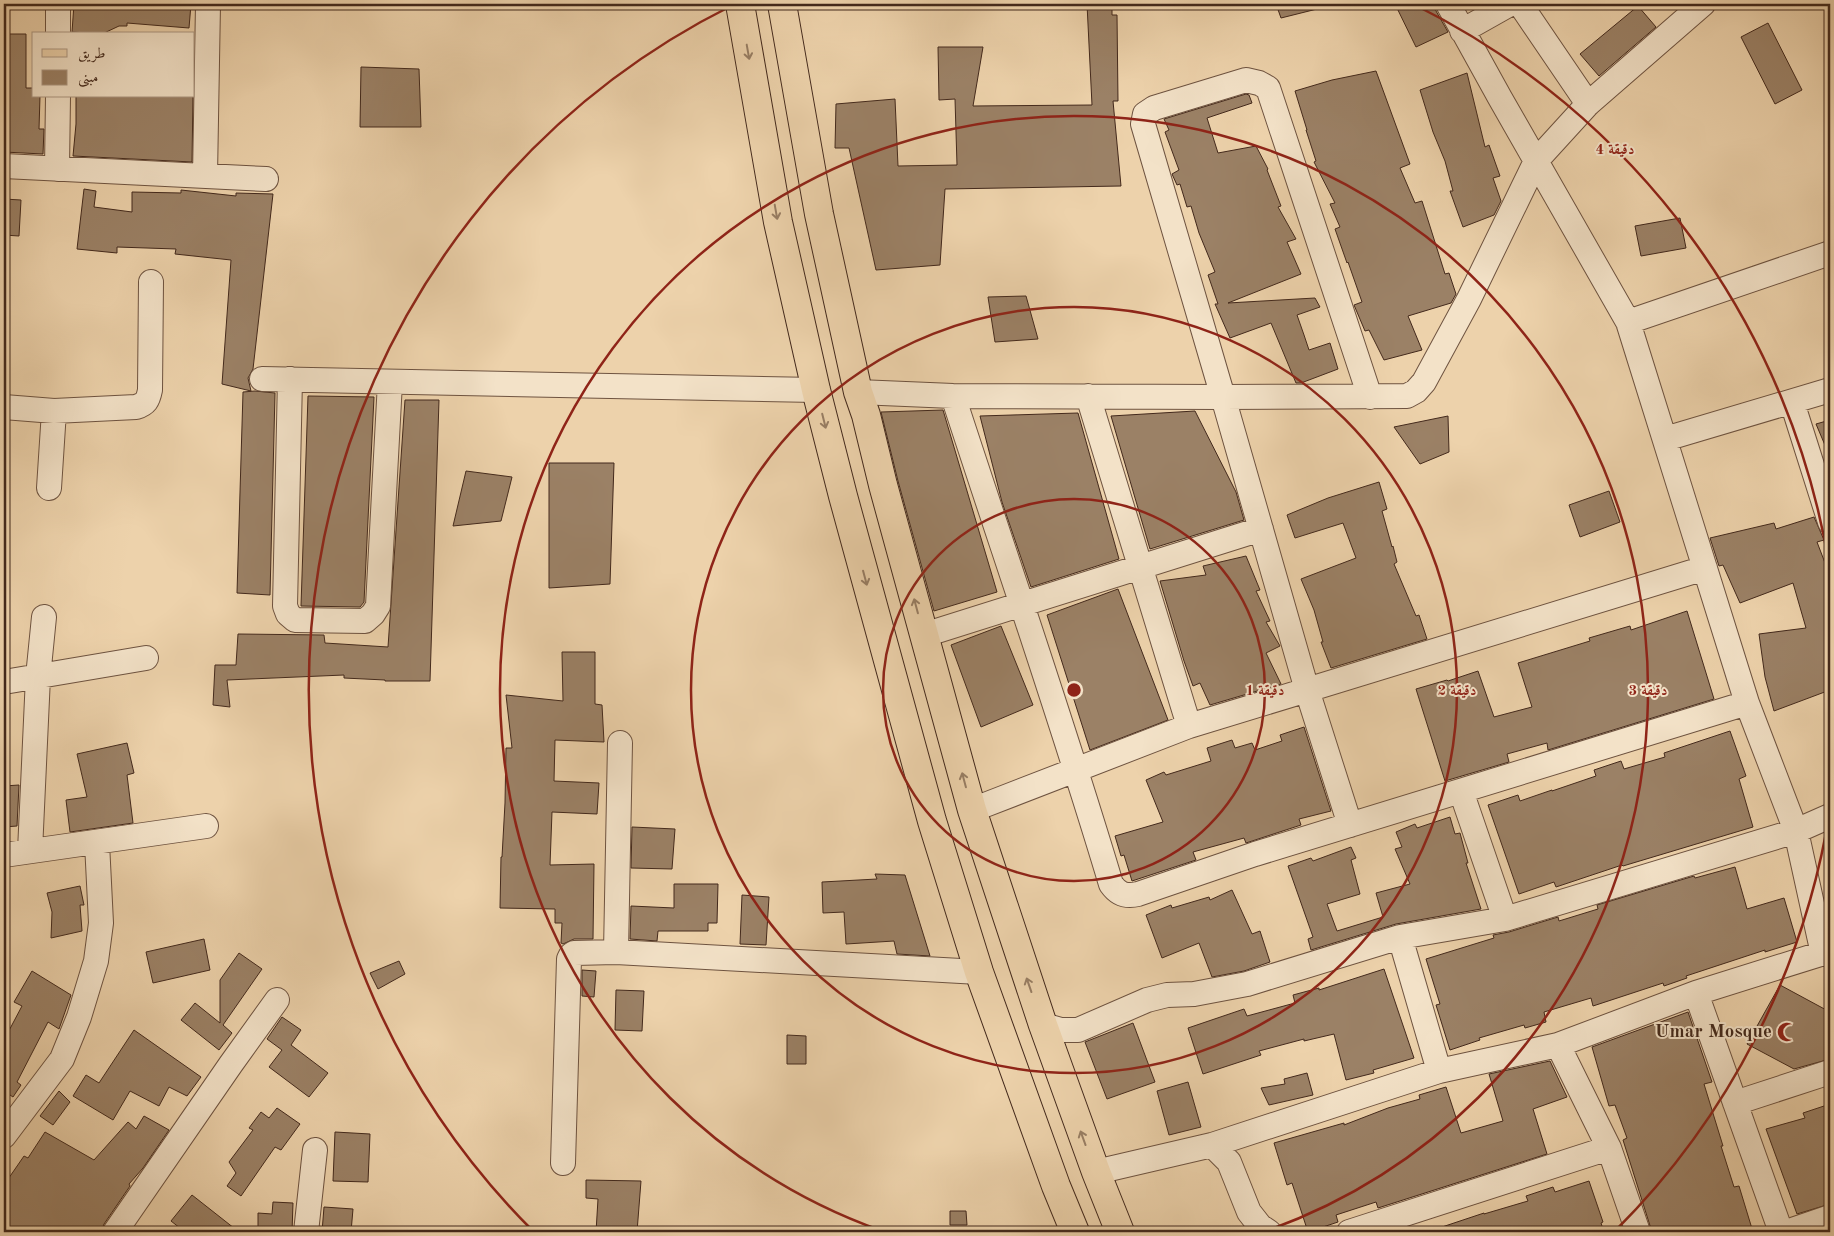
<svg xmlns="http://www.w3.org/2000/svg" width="1834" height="1236" font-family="'Old Standard TT',Amiri,serif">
	<rect width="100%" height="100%" fill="#edd2ab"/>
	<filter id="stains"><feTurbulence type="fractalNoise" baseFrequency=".004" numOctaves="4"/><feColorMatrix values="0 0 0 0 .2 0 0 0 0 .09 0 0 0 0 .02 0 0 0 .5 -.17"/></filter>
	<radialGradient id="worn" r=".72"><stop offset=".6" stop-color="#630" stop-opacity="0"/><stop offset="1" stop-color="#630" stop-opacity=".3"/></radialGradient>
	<!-- building -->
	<path fill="#9b8166" stroke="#43291c" d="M74 4H191L189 28 127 23V26H119L102 34 72 32Z
		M1087 4H1112V15H1117L1118 101H1113L1121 186 945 189 940 265 876 270 849 148H835L836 104 895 99 898 166 957 165 955 99 939 100 938 47H983L973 106 1092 105Z
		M1276 4H1320L1321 8 1281 18Z
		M1395 4H1434L1436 11 1448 32 1416 47Z
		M1638 6 1656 27 1599 76 1580 54Z
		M1768 23 1802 90 1775 104 1741 37Z
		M4 34H26V88H34V96H40L39 129H44L43 154 4 152 6 70H4Z
		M361 67 419 69 421 127H360Z
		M1376 71 1410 164 1400 168 1415 203 1422 201 1445 274 1449 273 1456 294 1451 303 1408 316 1422 350 1384 360 1369 330 1365 331 1354 305 1362 302 1348 262 1347 263 1335 229 1340 227 1330 204 1335 203 1314 162 1316 161 1306 130H1307L1295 91 1332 80Z
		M1467 73 1485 147 1489 145 1500 176 1493 178 1501 201 1494 215 1463 227 1450 191H1453L1445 161 1433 132 1420 90Z
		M1246 94 1249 95 1252 103 1207 118 1218 153 1256 146 1268 169 1267 170 1281 206 1278 207 1296 239 1287 242 1301 274 1228 303 1315 298 1320 307 1297 315 1304 335 1309 350 1330 343 1338 369 1301 383H1296L1271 323 1230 338 1215 304H1218L1208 275 1215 272 1199 233 1191 206 1187 207 1180 184 1177 185 1172 174 1179 170 1165 132 1169 130 1164 119Z
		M76 96H193L192 162 73 156 76 124Z
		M84 189 96 191 94 207 132 212V192L181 193V190L236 196V193L273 194 253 369 248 378 251 391 222 384 231 260 175 254 176 249 117 247V253L77 249Z
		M4 199 21 200 19 236 4 235Z
		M1680 218 1686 248 1641 256 1635 226Z
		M1026 296 1038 339 995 342 988 297Z
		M255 391 275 393 270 595 237 593 243 392Z
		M308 396 374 397 364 602 360 607 301 606Z
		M405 400H439L430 681H385V680L344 678V675L227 680 230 707 213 705 215 665H236L238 634 324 635 325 643 388 647Z
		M943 410 997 592 934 611 898 481 881 412Z
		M1195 411 1236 492 1244 520 1150 549 1111 416Z
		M1078 413 1119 559 1031 587 1002 502 980 416Z
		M1448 416 1449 452 1420 464 1394 427Z
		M1830 420V457L1816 424Z
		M549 463H614L610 584 549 588Z
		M466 471 512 477 501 521 453 526Z
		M1379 482 1387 509 1382 511 1392 547 1393 546 1397 562 1394 564 1416 616 1419 615 1427 639 1331 668 1321 642H1323L1314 610 1301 579 1356 558 1343 523 1295 538 1287 515 1328 498Z
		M1609 491 1620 522 1580 537 1569 505Z
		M1814 517 1824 540 1817 542 1830 576V690L1774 711 1765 677 1759 634 1806 628 1793 583 1740 603 1723 565 1719 566 1710 538 1774 523 1776 529Z
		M1246 556 1260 590 1256 591 1270 621 1266 622 1280 646 1266 653 1281 684 1210 705 1200 683 1193 686 1184 661 1160 581 1206 575 1203 566Z
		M1118 589 1168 720 1090 750 1047 615Z
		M1687 611 1714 699 1548 750 1547 743 1507 754 1509 762 1445 781 1416 689 1447 680 1448 681 1478 671 1494 717 1532 707 1518 663 1590 641 1589 638 1630 626 1631 630Z
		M1001 626 1033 705 981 727 951 645Z
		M562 652H595V704L602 705 604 742 555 740 554 781 599 783 597 814 552 812 550 865 594 864 593 939H574L563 944 561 943 562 923H555V909L500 908 501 857H502L505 803 506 748H512L506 695 563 701Z
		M1304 727 1331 811 1299 819 1301 825 1246 843 1244 838 1193 852 1196 860 1132 881 1124 855 1121 856 1115 836 1163 822 1146 780 1164 772 1166 775 1211 761 1207 748 1232 740 1235 748 1252 743 1255 750 1282 741 1280 735Z
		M1730 731 1746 776 1739 779 1753 827 1623 866 1622 865 1556 887 1554 882 1519 894 1488 805 1518 795 1520 801 1552 790V791L1596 776 1594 770 1621 761 1624 769 1665 757 1664 753Z
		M127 743 134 773 127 775 133 823 70 832 66 800 87 797 77 754Z
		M19 785 17 826 4 827V786Z
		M1450 817 1455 834 1460 833 1468 863H1466L1481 909 1396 924 1311 950 1308 939 1313 937 1288 866 1311 858 1313 861 1351 847 1356 858 1351 860 1360 894 1327 904 1337 931 1383 917 1376 893 1410 884 1395 849 1402 847 1396 832 1415 824 1417 828Z
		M632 827 675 829 672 869 631 868Z
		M1735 867 1747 909 1784 898 1797 942 1765 952V950L1686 976 1687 978 1664 986 1663 983 1593 1006 1591 998 1544 1012 1546 1022 1525 1028 1524 1025 1479 1038 1480 1040 1450 1050 1436 1005 1440 1004 1426 959 1494 938 1493 935 1509 932 1558 917 1559 921 1598 909 1597 905 1694 876 1695 878Z
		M875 874 905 875 930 956 897 954 894 941 846 944 844 912 823 913 822 882 877 879Z
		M674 884H718L717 923H708V931H658L657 941 630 939 631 906 674 908Z
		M80 886 84 905H80L82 931 51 938 52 912 47 893Z
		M1232 890 1252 934 1260 931 1270 962 1244 971 1212 977 1199 943 1162 958 1146 915 1171 905 1172 908 1209 897 1210 900Z
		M742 895 769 897 766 945 740 944Z
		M204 939 210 970 153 983 146 952Z
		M239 953 262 969 223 1025 232 1033 219 1050 181 1020 195 1003 220 1023V980Z
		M399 961 405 974 378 989 370 973Z
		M1384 969 1414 1058 1373 1070 1374 1073 1346 1080 1334 1034 1304 1041V1039L1259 1051 1261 1055 1203 1074 1188 1028 1244 1009 1247 1016 1295 1003 1293 995 1319 988V990Z
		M582 970 596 971 594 997 582 996Z
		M32 971 71 995 59 1029 48 1022 17 1082 21 1085 13 1097 10 1095 4 1107V1040L22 1006 14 1002Z
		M1780 985 1830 1012V1059L1794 1069 1747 1044Z
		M616 990 644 991 642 1031 615 1030Z
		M1688 1012 1712 1082 1704 1084 1723 1146H1721L1734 1187 1739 1186 1753 1232H1652L1623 1140 1627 1138 1615 1105 1609 1106 1592 1047Z
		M282 1017 301 1030 291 1045 328 1073 309 1097 269 1067 282 1050 267 1039Z
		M1133 1023 1155 1082 1107 1099 1085 1042Z
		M134 1030 201 1077 187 1096 169 1087 159 1106 130 1091 113 1120 73 1096 86 1075 99 1083Z
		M787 1035 806 1036V1064H787Z
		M1550 1061 1567 1097 1533 1109 1547 1154 1378 1208 1376 1202 1336 1215 1338 1222 1308 1232 1292 1183 1287 1185 1274 1143 1344 1123V1125L1388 1108 1420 1099 1419 1095 1446 1087 1461 1133 1503 1121 1489 1074Z
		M1307 1073 1313 1095 1269 1105 1261 1088 1285 1084 1284 1079Z
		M1188 1082 1201 1127 1169 1135 1157 1091Z
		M59 1091 70 1102 53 1125 40 1116Z
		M1827 1105 1830 1115V1204L1797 1214 1766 1129 1805 1118 1803 1113Z
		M277 1108 300 1124 281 1150 275 1147 241 1196 227 1186 236 1173 229 1162 253 1130 249 1128 261 1112 269 1118Z
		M144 1116 169 1130 143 1168 129 1184 130 1186 104 1224 101 1232H4V1185L24 1156 28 1158 45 1132 94 1160 128 1122 136 1129Z
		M335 1132 370 1134 368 1182 333 1181Z
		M586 1180 641 1181 637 1232H596L598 1199 586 1198Z
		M1589 1181 1603 1222 1601 1223 1604 1232H1434L1433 1230 1484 1213V1214L1528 1201 1526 1196 1553 1187 1555 1192Z
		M192 1195 239 1232H185L171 1221Z
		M273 1202 293 1203 292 1232H258V1213L272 1214Z
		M324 1207 353 1209 351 1232H322Z
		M950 1211H966L967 1225H950Z"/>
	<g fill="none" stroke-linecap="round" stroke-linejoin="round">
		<defs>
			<path id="minor" d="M1448 4 1500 98 1628 322 1747 703 1796 831 1823 954
				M1520 4 1588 104
				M1462 31 1510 4
				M58 34V4
				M4 166 266 179
				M57 169 58 96
				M205 176 208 4
				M1628 322 1830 253
				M262 379 816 390
				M290 379 285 606 288 614 295 620 365 621 373 614 378 606 390 382
				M858 392 953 396 1223 397 1307 690 1189 726 972 810
				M953 396C1006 559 1062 720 1111 884 1118 894 1126 897 1138 894L1255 854 1747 703
				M1088 396 1189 726
				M1370 397 1268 88 1259 83 1246 80 1154 108 1145 114 1143 124 1223 397 1407 396 1416 391 1424 382 1469 299 1536 161 1588 104 1703 4
				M1792 402 1830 522
				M4 407 54 411 136 407C146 404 148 400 150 390L151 282
				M1665 439 1830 390
				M49 488 54 411
				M924 635 1261 529
				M4 682 146 658
				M1461 791 1505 919
				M1350 825 1307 690 1705 568
				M30 851 38 677 44 617
				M4 855 206 826
				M1400 937 1439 1071
				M616 952 620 743
				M1696 993 1781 1232
				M1043 1025 1061 1030H1078L1147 1000 1167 995 1194 994 1247 984 1400 937 1505 919 1796 831 1830 816
				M1558 1045 1609 1148 1638 1232
				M1735 1103 1830 1072
				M4 1136 62 1059 79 1017 96 961 101 923 97 843
				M1212 1145 1229 1162 1249 1212 1260 1226 1269 1232
				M563 1163 569 959 571 955 574 953 616 952 979 972
				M1096 1172 1212 1145 1439 1071 1558 1045 1696 993 1830 951
				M115 1232 231 1064 277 1000
				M306 1232 315 1150
				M1349 1232 1609 1148
				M1786 1232 1830 1217"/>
			<path id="major" d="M740 4 778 222 816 390 843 496 932 821 979 972 1056 1186 1075 1232
				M782 4 819 214 858 392 866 415 883 485 972 810 1043 1025 1096 1172 1120 1232"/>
		</defs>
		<!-- minor casing -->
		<use href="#minor" stroke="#6e5340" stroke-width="26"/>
		<!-- major casing -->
		<use href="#major" stroke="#43291c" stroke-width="30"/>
		<!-- minor -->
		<use href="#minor" stroke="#f3e2c8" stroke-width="24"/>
		<!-- major -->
		<use href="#major" stroke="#edd2ab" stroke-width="28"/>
	</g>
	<!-- one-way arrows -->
	<defs><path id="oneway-shaft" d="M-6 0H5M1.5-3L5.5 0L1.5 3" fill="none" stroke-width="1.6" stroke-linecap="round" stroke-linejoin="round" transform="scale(1.25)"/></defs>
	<g stroke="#987e64">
		<use href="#oneway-shaft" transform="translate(748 52) rotate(80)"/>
		<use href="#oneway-shaft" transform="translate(776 212) rotate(80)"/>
		<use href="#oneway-shaft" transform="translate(824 421) rotate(76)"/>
		<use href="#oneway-shaft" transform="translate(865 578) rotate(75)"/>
		<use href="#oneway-shaft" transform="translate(916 606) rotate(-105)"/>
		<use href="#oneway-shaft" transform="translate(964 780) rotate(-105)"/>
		<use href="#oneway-shaft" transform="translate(1029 985) rotate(-109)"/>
		<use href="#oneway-shaft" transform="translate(1083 1138) rotate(-110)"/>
	</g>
	<!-- distance rings -->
	<g fill="none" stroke="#8f2418" stroke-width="2.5">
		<circle cx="1074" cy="690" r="191"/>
		<circle cx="1074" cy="690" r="383"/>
		<path d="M882 1231A574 574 0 1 1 1266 1231"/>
		<path d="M1830 810A765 765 0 0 1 1615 1231M533 1231A765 765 0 0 1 733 5M1415 5A765 765 0 0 1 1830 570"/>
	</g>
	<!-- icons -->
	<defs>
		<symbol id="mosque-bare" viewBox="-9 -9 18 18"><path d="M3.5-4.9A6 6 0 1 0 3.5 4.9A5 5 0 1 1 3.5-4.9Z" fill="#8f2418" stroke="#f3e2c8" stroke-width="2.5" paint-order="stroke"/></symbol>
	</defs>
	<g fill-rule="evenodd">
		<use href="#mosque-bare" x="1773" y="1018" width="28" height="28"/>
	</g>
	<g text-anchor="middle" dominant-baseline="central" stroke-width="4" stroke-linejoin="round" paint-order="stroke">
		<!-- poi labels -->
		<g font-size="19" font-weight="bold" fill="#43291c" stroke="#f3e2c8" text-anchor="end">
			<text x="1772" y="1032">Umar Mosque</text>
		</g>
	</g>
	<circle cx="1074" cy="690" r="8" fill="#8f2418" stroke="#f3e2c8" stroke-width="2.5"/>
	<g font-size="15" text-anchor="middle" font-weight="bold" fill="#8f2418" stroke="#f3e2c8" stroke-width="4" stroke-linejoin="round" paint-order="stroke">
		<text x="1615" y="154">4 دقيقة</text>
		<text x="1265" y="695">1 دقيقة</text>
		<text x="1457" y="695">2 دقيقة</text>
		<text x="1648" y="695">3 دقيقة</text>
	</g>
	<!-- margin -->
	<rect width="1834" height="1236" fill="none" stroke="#edd2ab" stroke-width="20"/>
	<rect x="5" y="5" width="1824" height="1226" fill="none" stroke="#43291c" stroke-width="2.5"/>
	<rect x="10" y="10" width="1814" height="1216" fill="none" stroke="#43291c"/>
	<!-- legend -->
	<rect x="32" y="32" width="162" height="65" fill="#f3e2c8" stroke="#ad9883"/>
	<rect x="42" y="49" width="25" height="8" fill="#edd2ab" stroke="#ad9883"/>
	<text x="78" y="58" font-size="15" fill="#43291c">طريق</text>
	<rect x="42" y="70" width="25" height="15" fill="#9b8166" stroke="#ad9883"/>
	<text x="78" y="82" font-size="15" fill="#43291c">مبنى</text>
	<rect width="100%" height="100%" filter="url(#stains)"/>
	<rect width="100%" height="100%" fill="url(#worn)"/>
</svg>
